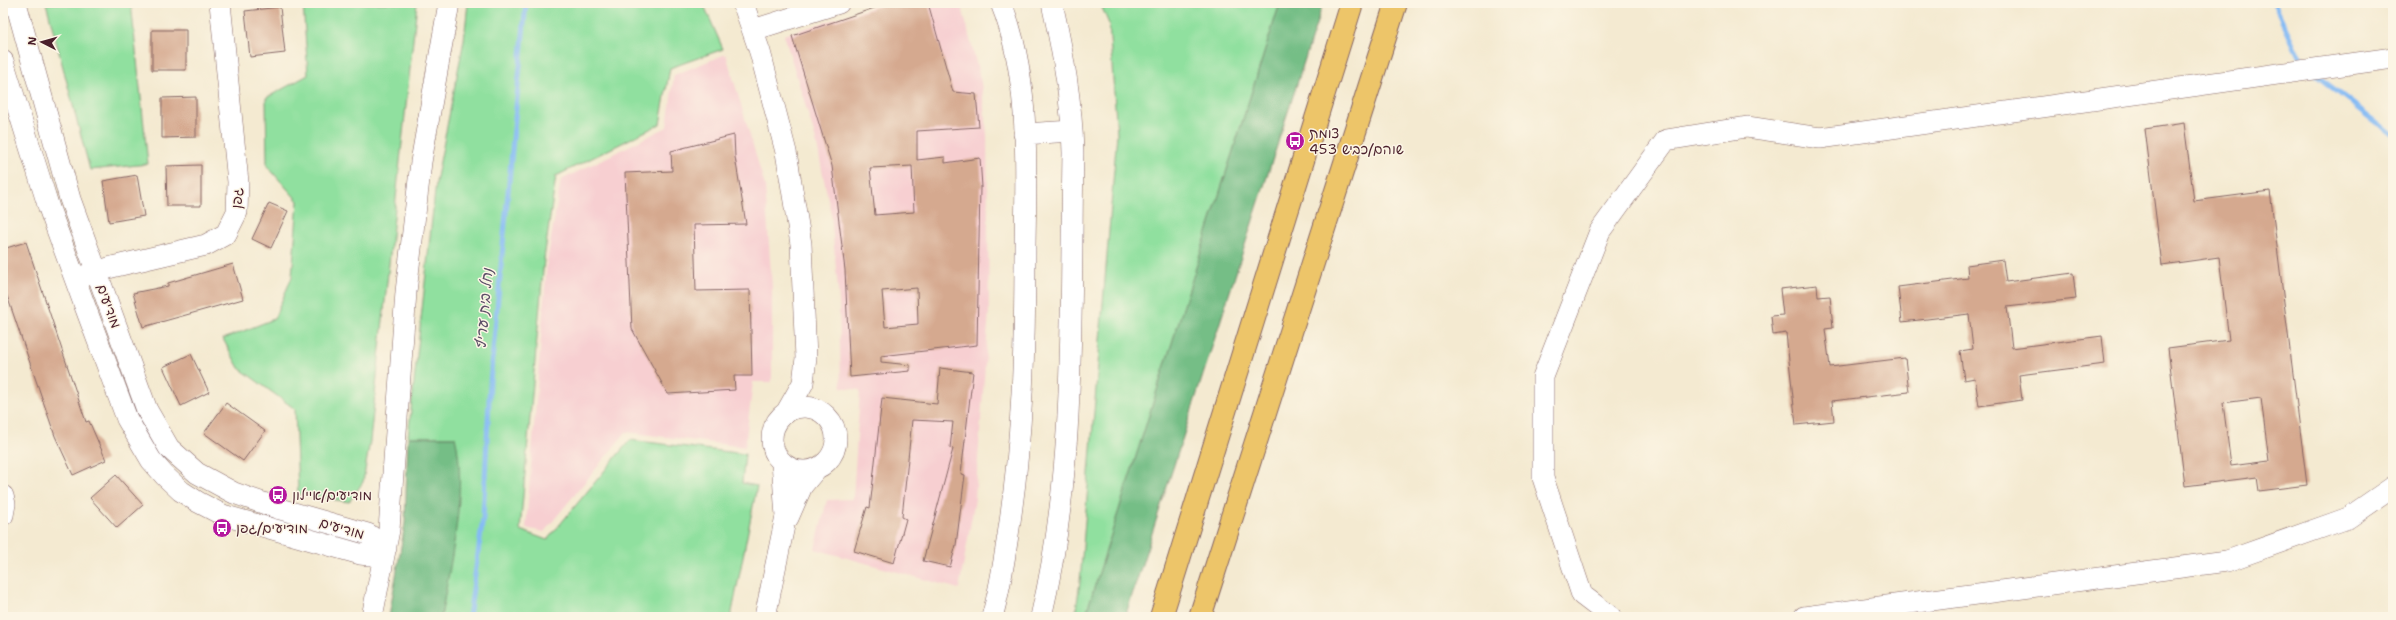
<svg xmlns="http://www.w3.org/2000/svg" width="2396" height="620" font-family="'Shantell Sans','Playpen Sans Hebrew',sans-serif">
	<rect width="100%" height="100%" fill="#fcf5e5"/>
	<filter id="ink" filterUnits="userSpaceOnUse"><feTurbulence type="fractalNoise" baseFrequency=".025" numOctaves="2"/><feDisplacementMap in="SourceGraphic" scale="8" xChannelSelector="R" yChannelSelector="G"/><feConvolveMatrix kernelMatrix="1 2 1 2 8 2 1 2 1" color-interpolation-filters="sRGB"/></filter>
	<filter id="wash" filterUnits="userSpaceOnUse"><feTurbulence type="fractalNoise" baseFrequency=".012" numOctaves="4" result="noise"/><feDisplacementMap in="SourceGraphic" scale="16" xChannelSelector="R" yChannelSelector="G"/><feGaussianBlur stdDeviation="0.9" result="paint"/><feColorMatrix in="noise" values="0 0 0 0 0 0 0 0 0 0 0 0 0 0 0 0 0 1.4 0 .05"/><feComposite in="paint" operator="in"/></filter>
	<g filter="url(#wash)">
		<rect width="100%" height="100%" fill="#f4ead1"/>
		<!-- built -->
		<path fill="#f7cfd1" d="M886 3H961L981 82 987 134 989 312 975 499 959 589 815 549 827 500 853 499 860 390 841 387 839 300 831 214 816 140 784 35Z
			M726 54 765 186 772 288V382H753L745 447 626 432 544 532 526 528 547 262 561 180 667 127 674 75Z"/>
		<!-- green -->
		<path fill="#90e09f" stroke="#6d8065" d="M46 3H131L148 164 90 170Z
			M303 3H417L370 441 363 482 349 502 298 494 295 409 239 368 223 339 274 319 292 277 298 201 267 166 266 98 308 75Z
			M468 3H703L723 49 670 68 660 124 556 176 544 259 520 530 547 540 630 440 745 454 742 483 757 486 731 617H441L454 537 455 437H408L436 182 464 40Z
			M1100 3H1280L1085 617H1075L1080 582 1117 134 1109 24Z"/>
		<!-- forest -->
		<path fill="#74be86" stroke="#5f6e58" d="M1280 3H1323L1125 617H1085Z
			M408 437H455C468 489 450 564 441 617H389L405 523Z"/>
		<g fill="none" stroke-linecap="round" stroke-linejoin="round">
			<!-- stream -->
			<path stroke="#85bbf4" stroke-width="5" d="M2274 3 2303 65
				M2316 75 2393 135
				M469 617 483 518 490 382 526 3"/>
		</g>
		<g id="blocks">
			<!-- building -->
			<path fill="#d5a98f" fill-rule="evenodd" d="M889 3H928L953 92 976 94 979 127 917 131V160L945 157V163L980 158 982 187H980L977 345 881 356V362L910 365V371L850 377 845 270 832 166 792 36ZM912 166 914 212 875 215 870 168ZM917 288 918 324 885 327 882 291Z
				M280 7 285 53 250 57 245 11Z
				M152 30H186V70H152Z
				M196 97V137L162 138V98Z
				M2184 123 2194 201 2270 191 2307 485 2259 491 2257 477 2185 486 2168 348 2229 340 2219 257 2162 265 2145 129ZM2261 398 2269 461 2231 466 2223 403Z
				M734 135 735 157 746 224 694 225 696 291 750 290 752 376H734L735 390 668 394 632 329 625 173 672 171 671 151Z
				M201 165V206H167L166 166Z
				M137 175 144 216 109 222 103 181Z
				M269 203 288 211 271 248 252 239Z
				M26 242 86 422 89 421 106 460 73 475 55 436 3 284V249Z
				M2003 260 2006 282 2073 273 2076 299 2007 307 2012 348 2102 336 2105 364 2019 375 2022 400 1979 406 1975 378 1964 380 1960 351 1973 349 1969 314 1902 322 1898 287 1968 278 1967 265Z
				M233 264 243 299 143 327 133 293 168 286V283Z
				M1817 285 1818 297 1830 296 1833 328 1825 329 1830 367 1905 358 1909 392 1832 401 1834 421 1796 425 1786 333 1773 335 1771 316 1783 315 1780 289Z
				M191 354 209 392 181 406 163 367Z
				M940 368 973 372 961 474 965 475 956 545 950 567 923 561 953 449 950 448 953 422 912 420 902 517 906 519 894 563 854 551 867 507 870 508 882 398 937 404Z
				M226 403 265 431 243 461 204 433Z
				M116 475 143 505 117 528 90 498Z"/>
		</g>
	</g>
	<g filter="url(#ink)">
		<use href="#blocks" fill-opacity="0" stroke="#866665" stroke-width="1"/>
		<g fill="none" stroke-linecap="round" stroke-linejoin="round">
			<defs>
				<path id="minor" d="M743 3 760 52 786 152 801 244 806 358 803 383 786 413
					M753 30 839 3
					M3 61 49 208 86 309 127 419 151 460 165 476 181 491 198 502 223 515 360 554 369 555 386 548 368 534 280 509 234 493 197 473 169 448 147 410 70 199 16 3
					M1024 134 1072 131
					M83 276 112 267 206 245 226 234 237 212 238 182 220 3
					M772 439a32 32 0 1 1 64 0a32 32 0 1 1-64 0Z
					M3 496 5 504 3 515
					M788 518 802 486 817 468
					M372 617 389 530 406 292 421 162 449 3
					M765 617 786 516 782 462
					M992 617C1000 590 1004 562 1008 535 1023 439 1025 343 1025 246 1026 168 1031 77 1001 3
					M1041 617C1077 466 1070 308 1073 153 1072 102 1063 53 1052 3
					M1611 617 1582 595 1543 478V377L1600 231 1666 140 1747 127 1820 138 2393 58
					M1804 617 2227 561 2348 518 2393 487"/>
				<path id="major" d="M1161 617 1352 3
					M1200 617 1396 3"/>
			</defs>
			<!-- minor casing -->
			<use href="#minor" stroke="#866665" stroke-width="22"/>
			<!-- major casing -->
			<use href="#major" stroke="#866665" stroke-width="24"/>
			<!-- minor -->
			<use href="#minor" stroke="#fff" stroke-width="21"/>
			<!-- major -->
			<use href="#major" stroke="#edc569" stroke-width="22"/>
		</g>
	</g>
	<!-- icons -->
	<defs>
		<symbol id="bus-disc" viewBox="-11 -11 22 22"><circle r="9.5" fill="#b5179e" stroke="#fcf5e5"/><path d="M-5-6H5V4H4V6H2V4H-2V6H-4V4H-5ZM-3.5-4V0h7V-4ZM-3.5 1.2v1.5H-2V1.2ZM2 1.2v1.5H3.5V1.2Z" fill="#fff"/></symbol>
	</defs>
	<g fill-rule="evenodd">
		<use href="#bus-disc" x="1284" y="130" width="22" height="22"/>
		<use href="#bus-disc" x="267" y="484" width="22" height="22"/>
		<use href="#bus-disc" x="211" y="517" width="22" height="22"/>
	</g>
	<g text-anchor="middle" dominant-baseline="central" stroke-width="3" stroke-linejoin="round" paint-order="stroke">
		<!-- poi labels -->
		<g font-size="14" fill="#4a1f2b" stroke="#fcf5e5" text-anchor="start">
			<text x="1309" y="133">צומת<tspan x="1309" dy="16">שוהם/כביש 453</tspan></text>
			<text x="292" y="495">מודיעים/איילון</text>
			<text x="236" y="528">מודיעים/גפן</text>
		</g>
		<!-- street labels -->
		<g font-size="14" fill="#4a1f2b" stroke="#fcf5e5">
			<text transform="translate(237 198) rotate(-85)">גפן</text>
			<text transform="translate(109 306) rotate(70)">מודיעים</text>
			<text transform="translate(342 528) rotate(16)">מודיעים</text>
		</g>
		<!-- water labels -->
		<g font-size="15" font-style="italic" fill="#5c4e67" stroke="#fcf5e5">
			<text transform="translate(484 309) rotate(-85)">נחל בית עריף</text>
		</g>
	</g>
	<!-- margin -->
	<rect width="2396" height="620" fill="none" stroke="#fcf5e5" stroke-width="16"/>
	<!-- north arrow -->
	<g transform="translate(42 42) rotate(276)" stroke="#fcf5e5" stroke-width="3" paint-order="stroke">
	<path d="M0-3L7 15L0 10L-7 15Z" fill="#4a1f2b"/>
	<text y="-6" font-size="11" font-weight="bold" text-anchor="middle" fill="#4a1f2b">N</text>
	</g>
</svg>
